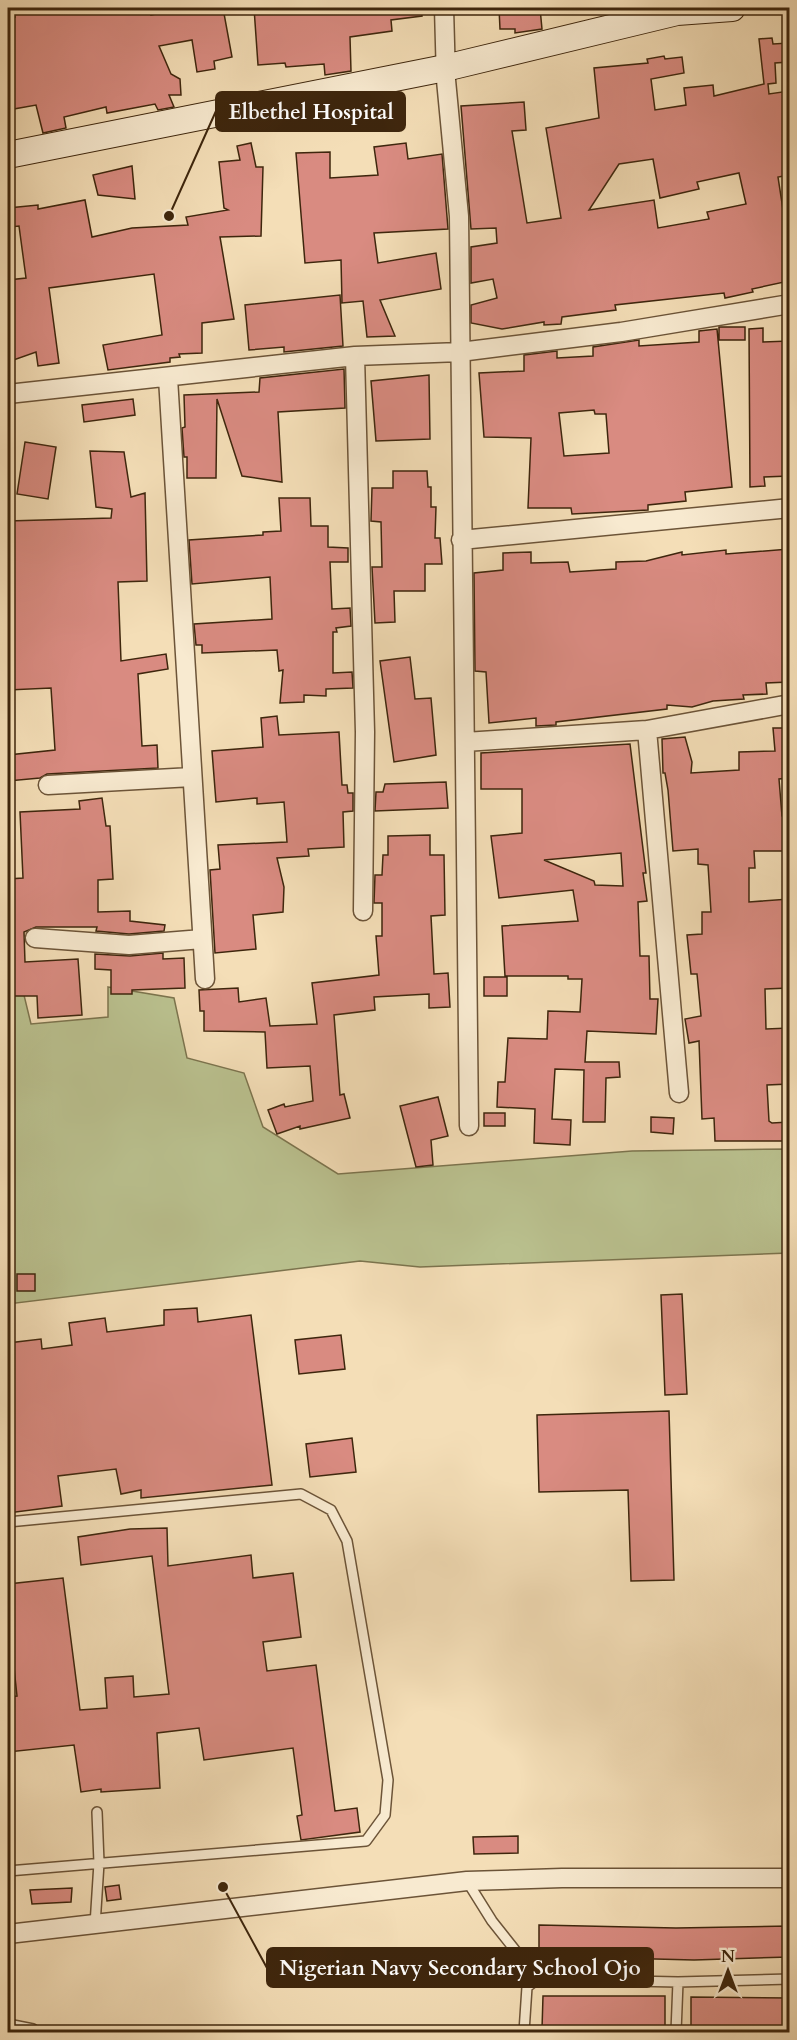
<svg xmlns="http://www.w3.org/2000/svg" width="797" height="2040" font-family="Cardo,serif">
	<rect width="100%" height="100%" fill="#f4deb7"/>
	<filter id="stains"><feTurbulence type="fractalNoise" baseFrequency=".00333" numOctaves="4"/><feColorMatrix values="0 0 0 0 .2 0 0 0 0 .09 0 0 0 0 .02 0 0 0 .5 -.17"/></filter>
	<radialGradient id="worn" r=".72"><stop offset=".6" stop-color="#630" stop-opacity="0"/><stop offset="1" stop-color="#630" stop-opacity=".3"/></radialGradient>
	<!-- green -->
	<path fill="#bac18f" stroke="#7c744e" stroke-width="1.5" d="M108 987 174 998 187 1058 244 1073 263 1127 338 1174 632 1151 789 1149V1253L420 1267 360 1261 8 1304V991H23L31 1024 108 1017Z"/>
	<!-- building -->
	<path fill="#d98b81" stroke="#3e260d" stroke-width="1.5" fill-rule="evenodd" d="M13 8H120L121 10 150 8 151 15 183 8H223L232 57 214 61 215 69 197 72 192 40 159 46 171 74 180 79 181 95H169L174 107 158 110 155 104 107 113 106 107 64 117 66 128 43 133 36 105 8 110V18L15 17Z
		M254 8H421L422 16 391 20 392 31 350 37 351 71 325 75 324 64 286 67 285 63 258 65Z
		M499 8H540L542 29 515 33V29H500Z
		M772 38 773 44 789 43V62L775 63 776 83 768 84 769 94 789 91V175L778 177 784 216 789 215V281L752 289 753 292 725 298 724 293 615 305 616 310 562 317 561 324 544 325V322L502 329 471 323V305L497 298 493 279 471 283V247L497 243 496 228 471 229 461 106 524 102 526 130 512 131 527 223 561 218 546 128 599 118 594 68 648 63 647 59 664 56 665 59 682 57 684 73 651 79 655 110 686 105 684 88 713 85 714 96 764 84 759 39ZM653 159 660 198 699 189 697 182 739 173 746 204 707 212 709 219 658 228 654 200 589 210 619 164Z
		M251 143 256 167H263L261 236 220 237 234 319 202 323V353L179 354 180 357 170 358V362L108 370 103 345 162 335 154 274 49 288 59 363 38 366 36 352 8 362V280L26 278 19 226 10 227 8 208 38 205V209L85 200 92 237 132 228 188 225 186 217 228 210 224 208 219 162 240 160 237 146Z
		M406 143 408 159 442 154 448 229 374 233 378 263 436 253 441 289 380 300 395 336 367 337 363 301 342 303 341 260 305 263 296 153 330 152V178L378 175 374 147Z
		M132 166 135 199 98 195 93 175Z
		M340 295 343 346 284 352V347L249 350 245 305Z
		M719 327H745V340H719Z
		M763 328V342L789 341V476L764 477 765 486 750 487 749 329Z
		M717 329 732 487 685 492 686 501 648 505V510L572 514 571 508H528L531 438 484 437 479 373 524 371V355L557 351V358L593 356V347L639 340V346L699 342V331ZM594 410 595 414H606L609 453 564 456 559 413Z
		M344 369 345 408 278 412 282 482 242 476 217 399 216 478H187V457H184L182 428 185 427 184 395 259 392 260 378Z
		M429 375 430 439 376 441 371 381Z
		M133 399 135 415 84 422 82 405Z
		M25 442 56 447 48 499 17 494Z
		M90 451 124 452 131 497 145 493 147 581 118 582 121 661 166 654 168 669 138 674 142 746 157 745 158 768 47 774 40 778 8 781V755L55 750 51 688 8 690V665H11L8 521 111 518 112 509 96 507Z
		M393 471H427L428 487H431V507H436L435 538H440L442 564H425V591H394L395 622 375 623 372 567H382L381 522 371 521 372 488H393Z
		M279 498H310L311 526H328V547L348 548V562H330L332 609 350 608 351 626 336 628 337 632H333V673L352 672 353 688 326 689V696L304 695V702L280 703 283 670 279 671 277 650 202 653V645H196L194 624 272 619 270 577 192 584 189 540 263 535V532L281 531Z
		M789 549V682L766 683 767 694 743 695 744 699 713 701 692 707 667 705V709L556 722V725L536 726V718L489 723 486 672 475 671 474 573 503 570V553L531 552V563L568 562 570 572 616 569V562L646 561 682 552V555L726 550V554Z
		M410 657 415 699 431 698 436 755 394 762 380 661Z
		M277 716 279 735 339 732 342 785H347L348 793H353V811L343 812 344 847 308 849 309 856 277 858 284 887 283 912 253 915 256 949 215 953 210 870 220 869 218 845 287 842 284 802 257 804V798L216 802 212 751 263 747 261 718Z
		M773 728H789V778L779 779 782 816 789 818V851H754L755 868H749V902L789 899V988L765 989 766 1029 789 1028V1084L767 1085 769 1121 772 1123 789 1122V1141H715L714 1118 702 1119 699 1041 689 1043 685 1019 701 1016 697 974H691L687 935 702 934V912H711L708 865 698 864V849L673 851 668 790 665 773H663L662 739 685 737 692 762 691 773 739 770V752L775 751Z
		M630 744 646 873H643L647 901 638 902 640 956H649L650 999H658L656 1034 587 1031 585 1062H619L620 1077 606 1078 605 1122H583L584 1070 555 1069 552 1119 571 1120 570 1145 534 1143 535 1109 497 1107 498 1082H505L508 1038 547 1039 548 1011 580 1012 582 979H568V976H505L502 926 578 921 573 890 499 898 491 836 522 833V789H481V753ZM621 853 623 886 595 885 594 881 544 860Z
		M446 782 448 808 375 811 376 792H383L385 784Z
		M102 798 106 826H110L113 879 98 880V912L130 911V921L165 925 164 931 129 934 96 931 97 927H36L24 932 25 962 78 959 82 1015 38 1018 37 996H8V879L23 878 20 812 80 809 79 801Z
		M430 835V855H444L445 915 431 916 434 974 448 973 450 1007 429 1008V994L374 997 375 1010 334 1015 340 1095 344 1094 350 1118 300 1129V1126L277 1134 268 1110 284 1104 285 1107 313 1101 310 1066 267 1068 265 1032 204 1031V1011H200L199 990 238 988 239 1002 266 998 270 1026 317 1024 312 983 379 975 376 936H382V903H374L375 875H382L383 855H388V836Z
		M163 953V959L184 958 185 988 132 990V994H111V970L95 969V954L130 956Z
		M484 977H507V996H484Z
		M438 1097 448 1136 431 1140 433 1165 416 1167 400 1106Z
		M484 1113H505V1126H484Z
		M651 1117 674 1118 673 1134 651 1132Z
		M17 1274H35V1291H17Z
		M682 1294 687 1394 665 1395 661 1295Z
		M197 1308 198 1322 251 1315 272 1485 141 1498V1490L121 1494 116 1469 58 1476 62 1506 8 1513V1343L41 1339 42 1349 72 1345 69 1323 105 1318 107 1332 164 1325V1310Z
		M341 1335 345 1369 299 1374 295 1340Z
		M669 1411 674 1580 631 1581 628 1490 539 1492 537 1415Z
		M352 1438 356 1472 310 1477 306 1444Z
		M167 1528 168 1566 251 1555 253 1578 293 1573 301 1637 263 1642 267 1671 316 1665 335 1811 357 1808 360 1832 301 1840 297 1816 302 1815 293 1748 204 1760 199 1728 157 1733 160 1788 101 1792V1789L81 1792 74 1745 8 1752V1697L17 1696 8 1611V1584L63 1578 80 1710 107 1708 105 1678 133 1676 134 1697 169 1694 152 1556 81 1565 78 1537 130 1529Z
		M518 1836V1853L474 1854 473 1837Z
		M119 1885 121 1899 107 1901 105 1887Z
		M72 1888 71 1902 32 1904 30 1890Z
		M539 1925 676 1928 789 1926V1957L694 1960 539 1956Z
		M543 1996H665V2030L542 2029Z
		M691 1997 789 1998V2030L691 2029Z"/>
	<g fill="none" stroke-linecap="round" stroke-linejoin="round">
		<defs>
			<path id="service" d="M8 1522 301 1494 331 1510 347 1541 388 1780 385 1815 366 1841 8 1871
				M467 1881 492 1921 538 1979
				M95 1925 99 1863 97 1812
				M8 2024 33 2029 35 2032
				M524 2032 527 1987 538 1979 678 1982 790 1979
				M676 2032 678 1982"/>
			<path id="minor" d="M444 8 446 80 459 216 469 1126
				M355 356 365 732 363 911
				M168 378 205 979
				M8 394 355 356 460 352 621 332 790 304
				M461 540 790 508
				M647 730 679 1093
				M465 742 647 730 790 704
				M48 785 192 777
				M35 938 129 945 202 939
				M8 1934 467 1881 562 1878H790"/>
			<path id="secondary" d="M8 155 445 68 677 12 732 8"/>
		</defs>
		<!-- service casing -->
		<use href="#service" stroke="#6c5438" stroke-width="12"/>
		<!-- minor casing -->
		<use href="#minor" stroke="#6c5438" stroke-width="21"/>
		<!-- secondary casing -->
		<use href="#secondary" stroke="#3e260d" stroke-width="28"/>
		<!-- service -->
		<use href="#service" stroke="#f8ead0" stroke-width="9"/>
		<!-- minor -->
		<use href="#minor" stroke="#f8ead0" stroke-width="18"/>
		<!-- secondary -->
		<use href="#secondary" stroke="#f8ead0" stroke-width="26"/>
	</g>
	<!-- callouts -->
	<path fill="none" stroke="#3e260d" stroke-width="2" d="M169 216L216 111M223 1887L267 1968"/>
	<g fill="#3e260d" stroke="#f8ead0" stroke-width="2">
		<circle cx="169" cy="216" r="6"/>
		<circle cx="223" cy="1887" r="6"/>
	</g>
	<g fill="#3e260d" stroke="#3e260d" stroke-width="2">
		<rect x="216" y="92" width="189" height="39" rx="6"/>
		<rect x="267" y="1948" width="386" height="39" rx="6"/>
	</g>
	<g font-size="21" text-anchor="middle" font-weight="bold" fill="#fff">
		<text x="311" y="119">Elbethel Hospital</text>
		<text x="460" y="1975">Nigerian Navy Secondary School Ojo</text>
	</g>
	<!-- margin -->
	<rect width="797" height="2040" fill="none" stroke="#f4deb7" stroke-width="30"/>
	<rect x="9" y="9" width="779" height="2022" fill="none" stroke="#3e260d" stroke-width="3"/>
	<rect x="15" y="15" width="767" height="2010" fill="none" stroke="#3e260d" stroke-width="1.5"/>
	<!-- north arrow -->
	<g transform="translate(728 1971)" stroke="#f8ead0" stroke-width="4.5" paint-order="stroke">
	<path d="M0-4.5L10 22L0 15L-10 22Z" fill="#3e260d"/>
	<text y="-9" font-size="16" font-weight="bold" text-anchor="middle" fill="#3e260d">N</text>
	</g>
	<rect width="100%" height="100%" filter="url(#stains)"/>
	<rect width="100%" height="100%" fill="url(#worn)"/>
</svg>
